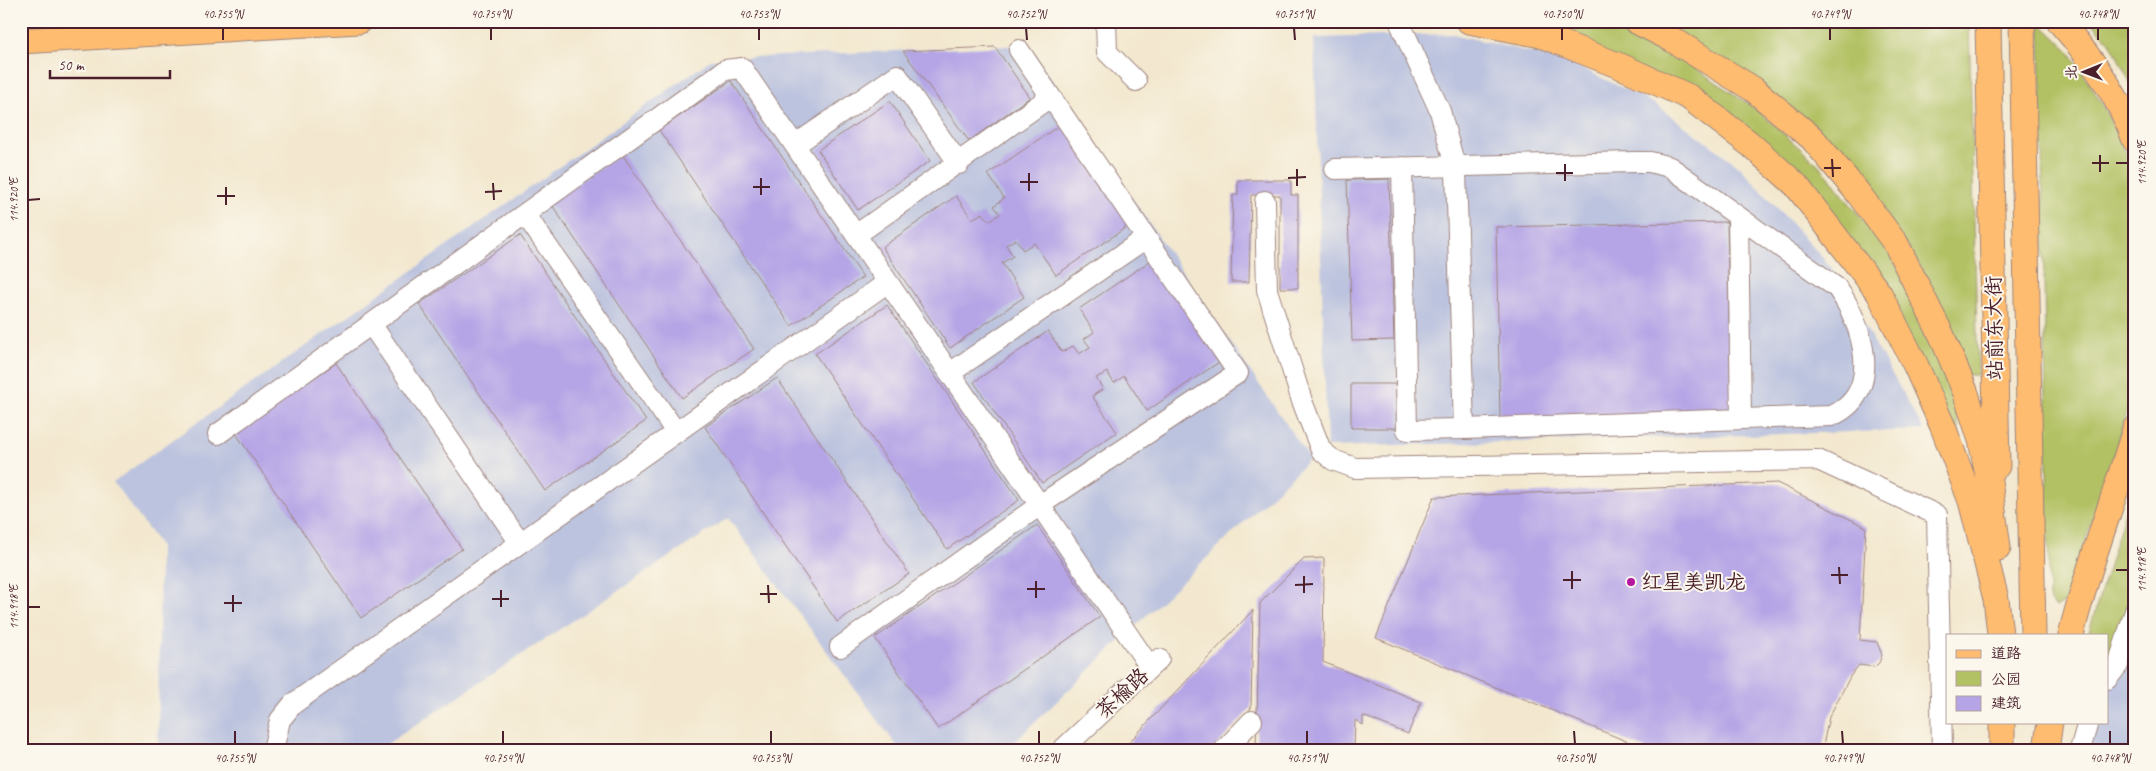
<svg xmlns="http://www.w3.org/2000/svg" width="2156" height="771" font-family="Caveat,'LXGW WenKai TC',sans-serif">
	<rect width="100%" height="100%" fill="#fbf7ec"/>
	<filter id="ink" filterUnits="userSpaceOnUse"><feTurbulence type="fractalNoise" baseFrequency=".02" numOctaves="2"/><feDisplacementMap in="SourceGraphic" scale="10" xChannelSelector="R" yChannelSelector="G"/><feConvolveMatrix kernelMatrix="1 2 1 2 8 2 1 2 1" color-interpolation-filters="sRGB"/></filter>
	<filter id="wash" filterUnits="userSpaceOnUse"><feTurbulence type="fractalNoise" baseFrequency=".0096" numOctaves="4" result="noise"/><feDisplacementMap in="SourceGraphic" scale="20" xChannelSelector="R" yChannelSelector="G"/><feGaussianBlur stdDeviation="1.12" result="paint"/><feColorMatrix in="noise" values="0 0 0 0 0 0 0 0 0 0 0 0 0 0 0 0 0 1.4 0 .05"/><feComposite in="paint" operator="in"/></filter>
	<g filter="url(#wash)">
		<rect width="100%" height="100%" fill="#f3e8cf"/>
		<!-- industrial -->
		<path fill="#bcc3de" d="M1453 34 1567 61 1655 104 1739 166 1831 267 1924 430 1327 447 1314 38Z
			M1028 45 1310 459 1006 750H900L728 518 378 750H158L160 545 113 482 712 59Z
			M2135 611V750H2080L2088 722H2107V679Z"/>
		<!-- green -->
		<path fill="#b2c163" stroke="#7e7047" d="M1522 21H1588L1626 33 1697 69 1757 110 1821 167 1892 257 1936 343 1956 406 1963 470 1895 308 1712 107Z
			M1655 21H1969L1978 375H1967L1945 314 1914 256 1876 200Z
			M2090 21H2135V92L2110 42Z
			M2040 23 2069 51 2101 102 2127 155 2135 185V381L2115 452 2065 602 2056 607 2049 599Z
			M2135 478V611L2107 679V635H2088Z"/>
		<g id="blocks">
			<!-- building -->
			<path fill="#b5a5e6" d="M995 47 1030 97 969 141 903 51Z
				M731 81 863 277 791 326 659 130Z
				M890 101 930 161 858 210 818 150Z
				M1063 123 1131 224 1056 275 1034 243 1023 250 1016 239 1006 245 1013 256 1002 263 1024 297 950 348 882 247 956 196 972 219 983 213 989 221 1000 214 994 206 1004 198 988 174Z
				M622 154 754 349 682 398 550 202Z
				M1389 179 1394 340 1352 341 1347 180Z
				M1238 180H1291V195H1298V288H1280V195H1251L1249 282H1231L1233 195H1238Z
				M1727 222 1731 415 1500 420 1496 227Z
				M520 235 646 421 545 491 419 304Z
				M1153 259 1222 360 1147 411 1124 376 1114 383 1107 372 1096 378 1103 389 1092 396 1117 432 1042 483 974 382 1048 331 1062 352 1073 346 1079 354 1090 347 1084 339 1094 332 1079 309Z
				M887 305 1019 500 947 549 815 354Z
				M336 363 462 549 361 618 235 432Z
				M777 378 909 574 837 622 705 427Z
				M1351 384H1398L1399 428H1351Z
				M1777 483 1866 527 1860 640 1877 642 1882 655 1879 663 1874 667 1859 665 1851 675 1829 717 1822 750H1648L1376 638 1434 497Z
				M1037 525 1100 617 938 729 875 638Z
				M1324 558 1323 662 1421 702 1408 734 1363 716V725L1355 720 1354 750H1256L1260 603 1304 559Z
				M1253 610 1251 708 1213 750H1122Z"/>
		</g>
	</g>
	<g filter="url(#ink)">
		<use href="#blocks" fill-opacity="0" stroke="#9e847d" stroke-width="1"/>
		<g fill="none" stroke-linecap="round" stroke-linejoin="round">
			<defs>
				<path id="minor" d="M1106 21 1107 52 1136 81
					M795 145 897 75 959 164
					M1402 167 1407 430 1464 429
					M1335 169C1435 167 1535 164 1635 162H1650L1670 167 1837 288C1863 324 1885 394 1831 416L1464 429 1456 171 1455 166 1440 111 1399 21
					M1265 201 1267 290 1302 401 1321 450 1333 460 1355 468 1818 460 1937 515 1942 750
					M525 214 676 432
					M1738 217 1741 419
					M856 235 1050 97
					M371 324 520 543
					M950 373 1146 238
					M218 434 725 70 742 68 1150 667
					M840 647 1040 505 1238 373 1019 50
					M2107 679 2118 665 2135 611
					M273 750 280 720 293 704 888 282
					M1062 750 1159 659
					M1224 750 1252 721
					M2080 750 2088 722"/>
				<path id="major" d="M1469 21 1541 35 1625 68 1689 97 1750 144 1796 185 1879 293 1916 366 1943 427 1971 501 1996 599 2000 634
					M1636 21 1673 40 1753 89 1812 138 1858 193 1896 244 1942 336 1965 391 1981 440 1989 481 1998 548
					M1988 21 1997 466
					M2022 21 2033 635
					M2059 21C2090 56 2119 96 2135 140
					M21 41 359 21
					M2071 635C2088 565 2115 498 2135 429
					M2002 722V750
					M2046 750 2050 722"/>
			</defs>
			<!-- minor casing -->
			<use href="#minor" stroke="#9e847d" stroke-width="22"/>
			<!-- major casing -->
			<use href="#major" stroke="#9e847d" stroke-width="27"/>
			<!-- minor -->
			<use href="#minor" stroke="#fff" stroke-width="20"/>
			<!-- major -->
			<use href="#major" stroke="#febc70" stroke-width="25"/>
		</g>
	</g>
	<!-- ticks -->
	<path fill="none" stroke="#4a1f2b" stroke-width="2" d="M223 28V40M491 28V40M759 28V40M1026 28 1027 40M1294 28 1295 40M1562 28V40M1830 28V40M2098 28V40M2100 155V172M1832 159 1833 177M2092 163H2109M2116 163H2128M1565 164V181M1824 168H1841M1297 169V186M1029 173V191M1556 173H1573M761 178V195M1288 178 1306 177M1020 182H1038M493 183 494 200M226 187V205M753 187H770M485 192 502 191M217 196H235M28 200 40 199M1839 567 1840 584M2116 570H2128M1572 571V589M1831 575H1848M1304 576V593M1563 580H1581M1036 581V598M768 585 769 603M1295 585 1313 584M1027 589H1045M501 590V607M760 594H777M233 595V612M492 599H509M224 603H242M28 607H40M235 731V744M503 731V744M771 731V744M1039 731V744M1307 731V744M1574 731 1575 744M1842 731 1843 744M2110 731V744"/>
	<!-- markers -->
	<circle fill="#b5179e" stroke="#fbf7ec" stroke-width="2" cx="1631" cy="582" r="5"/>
	<g text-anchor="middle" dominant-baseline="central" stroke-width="4" stroke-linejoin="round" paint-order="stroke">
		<!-- street labels -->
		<g font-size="21" fill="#4a1f2b" stroke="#fbf7ec">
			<text transform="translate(1994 328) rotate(-91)">站前东大街</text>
			<text transform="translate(1122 693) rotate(-43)">茶榆路</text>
		</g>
		<!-- poi labels -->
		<g font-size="21" fill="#4a1f2b" stroke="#fbf7ec" text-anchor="start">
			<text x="1641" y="582">红星美凯龙</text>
		</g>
	</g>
	<!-- margin -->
	<rect width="2156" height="771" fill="none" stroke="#fbf7ec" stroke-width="55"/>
	<!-- legend -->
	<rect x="1946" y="634" width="162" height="90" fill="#fbf7ec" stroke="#b4a19f"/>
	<rect x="1956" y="650" width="25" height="8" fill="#febc70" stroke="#b4a19f"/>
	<text x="1991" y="658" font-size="15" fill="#4a1f2b">道路</text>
	<rect x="1956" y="671" width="25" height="15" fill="#b2c163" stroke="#b4a19f"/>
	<text x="1991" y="684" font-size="15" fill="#4a1f2b">公园</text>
	<rect x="1956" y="696" width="25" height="15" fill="#b5a5e6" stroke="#b4a19f"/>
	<text x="1991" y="708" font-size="15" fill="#4a1f2b">建筑</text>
	<!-- north arrow -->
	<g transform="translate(2084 72) rotate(269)" stroke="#fbf7ec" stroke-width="4" paint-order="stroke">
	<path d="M0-4L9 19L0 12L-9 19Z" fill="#4a1f2b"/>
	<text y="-8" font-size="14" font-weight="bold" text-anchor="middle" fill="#4a1f2b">北</text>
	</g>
	<!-- scale -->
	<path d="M50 70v8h120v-8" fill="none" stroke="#4a1f2b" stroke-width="2.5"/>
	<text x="58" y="70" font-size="15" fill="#4a1f2b" stroke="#fbf7ec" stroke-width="4" paint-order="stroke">50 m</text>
	<rect x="28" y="28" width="2100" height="716" fill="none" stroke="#4a1f2b" stroke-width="2"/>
	<g font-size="12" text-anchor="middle" fill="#4a1f2b">
		<text x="223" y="18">40.755°N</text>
		<text x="491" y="18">40.754°N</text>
		<text x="759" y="18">40.753°N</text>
		<text x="1026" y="18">40.752°N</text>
		<text x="1294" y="18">40.751°N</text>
		<text x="1562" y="18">40.750°N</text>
		<text x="1830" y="18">40.749°N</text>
		<text x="2098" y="18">40.748°N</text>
		<text transform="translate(2142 163) rotate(-90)" y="4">114.920°E</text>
		<text transform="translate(14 200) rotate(-90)" y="4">114.920°E</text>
		<text transform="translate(2142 570) rotate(-90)" y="4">114.918°E</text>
		<text transform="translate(14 607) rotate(-90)" y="4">114.918°E</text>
		<text x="235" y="762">40.755°N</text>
		<text x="503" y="762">40.754°N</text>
		<text x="771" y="762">40.753°N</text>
		<text x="1039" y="762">40.752°N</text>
		<text x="1307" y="762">40.751°N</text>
		<text x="1575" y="762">40.750°N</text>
		<text x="1843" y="762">40.749°N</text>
		<text x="2110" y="762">40.748°N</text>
	</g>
</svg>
